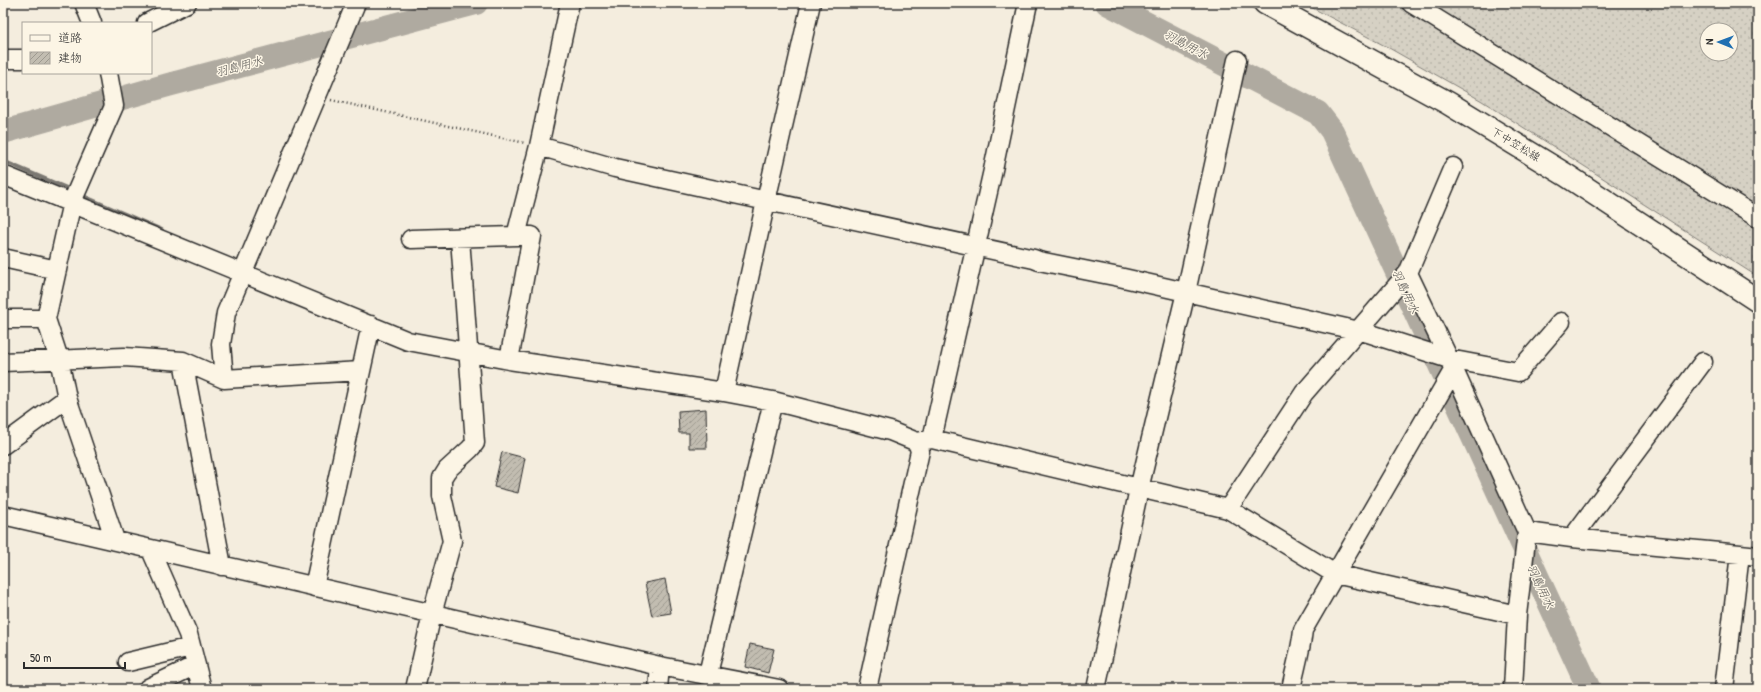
<svg xmlns="http://www.w3.org/2000/svg" width="1761" height="692" font-family="'Patrick Hand','Klee One',sans-serif">
	<defs>
		<pattern id="grass-dots" width="8" height="8" patternUnits="userSpaceOnUse"><rect width="8" height="8" fill="#d6d1c4"/><path d="M2 2h.1M6 6h.1" fill="none" stroke="#b8b4a9" stroke-width="1.8" stroke-linecap="round"/></pattern>
		<pattern id="building-hatch" width="6" height="6" patternUnits="userSpaceOnUse"><rect width="6" height="6" fill="#c2bdb1"/><path d="M-1 1l2-2M0 6l6-6M5 7l2-2" fill="none" stroke="#9e9a90"/></pattern>
	</defs>
	<rect width="100%" height="100%" fill="#f4edde"/>
	<filter id="ink" filterUnits="userSpaceOnUse"><feTurbulence type="fractalNoise" baseFrequency=".025" numOctaves="2"/><feDisplacementMap in="SourceGraphic" scale="8" xChannelSelector="R" yChannelSelector="G"/><feConvolveMatrix kernelMatrix="1 2 1 2 8 2 1 2 1" color-interpolation-filters="sRGB"/></filter>
	<g filter="url(#ink)">
		<!-- grass -->
		<path fill="url(#grass-dots)" stroke="#807e78" fill-rule="evenodd" d="M1303 3H1758V277L1482 101 1389 48ZM1707 30H1731V54H1707Z"/>
		<g fill="none" stroke-linecap="round" stroke-linejoin="round">
			<!-- stream -->
			<path stroke="#7a7771" stroke-width="4" d="M3 161 69 189
				M81 195 162 230"/>
			<!-- river -->
			<path stroke="#afaaa0" stroke-width="24" d="M1107 3 1318 113 1332 131 1589 689
				M3 132 168 85 476 3"/>
		</g>
		<!-- building -->
		<path fill="url(#building-hatch)" stroke="#2b2b2b" d="M706 409 707 448H689V433H679L678 411Z
			M502 452 525 458 518 493 494 487Z
			M665 579 671 613 652 616 645 583Z
			M750 644 774 649 768 673 745 667Z"/>
		<g fill="none" stroke-linecap="round" stroke-linejoin="round">
			<defs>
				<path id="minor" d="M84 3 92 23
					M1411 3 1758 218
					M147 23 187 3
					M3 59H23
					M108 73 114 106 72 202 46 319 59 359 67 398 115 540
					M539 146 615 168 1034 259 1039 261 1119 277 1368 333 1449 359 1518 372 1561 322
					M3 175 408 341 509 360 724 392 773 401 890 431 917 442 932 439 1228 509 1335 574 1517 615
					M411 239 516 236
					M3 258 57 270
					M1408 273 1449 359 1527 532
					M3 319H46
					M509 360 532 236H516L539 146 570 3
					M183 361 222 566
					M3 362 124 357 183 361 224 379 361 371
					M224 379 221 344 226 313 356 3
					M724 392 766 201 811 3
					M932 439 993 170 1028 3
					M3 445 67 398
					M1228 509 1304 393 1408 273 1453 167
					M3 515 660 666 779 689
					M1572 538 1703 362
					M151 550 188 634 202 689
					M1740 554 1758 556
					M314 587 371 325
					M128 662 191 647
					M708 674 773 401
					M148 688 196 665
					M415 689 432 614 452 541 442 496V478L447 470 470 449 475 443 460 238
					M658 689 660 666
					M867 689 920 451 917 442
					M1096 689 1139 489 1186 292 1237 60
					M1291 689C1295 669 1301 650 1303 630L1454 369
					M1513 689 1517 615 1527 532 1572 538 1740 554 1724 689"/>
				<path id="major" d="M1265 3 1448 103 1566 175 1758 301"/>
			</defs>
			<!-- minor casing -->
			<use href="#minor" stroke="#2b2b2b" stroke-width="21"/>
			<!-- major casing -->
			<use href="#major" stroke="#2b2b2b" stroke-width="25"/>
			<!-- path -->
			<path stroke="#2b2b2b" stroke-width="2.5" stroke-dasharray="1 3" stroke-linecap="butt" d="M331 100 525 143"/>
			<!-- minor -->
			<use href="#minor" stroke="#fcf5e5" stroke-width="18"/>
			<!-- major -->
			<use href="#major" stroke="#fcf5e5" stroke-width="22"/>
		</g>
	</g>
	<g text-anchor="middle" dominant-baseline="central" stroke-width="3" stroke-linejoin="round" paint-order="stroke">
		<!-- street labels -->
		<g font-size="11" fill="#2b2b2b" stroke="#fcf5e5">
			<text transform="translate(1516 144) rotate(31)">下中笠松線</text>
		</g>
		<!-- water labels -->
		<g font-size="12" font-style="italic" fill="#595754" stroke="#fcf5e5">
			<text transform="translate(1186 44) rotate(28)">羽島用水</text>
			<text transform="translate(239 66) rotate(-15)">羽島用水</text>
			<text transform="translate(1406 291) rotate(65)">羽島用水</text>
			<text transform="translate(1541 586) rotate(65)">羽島用水</text>
		</g>
	</g>
	<!-- margin -->
	<rect width="1761" height="692" fill="none" stroke="#fcf5e5" stroke-width="16"/>
	<rect x="8" y="8" width="1745" height="676" fill="none" stroke="#2b2b2b" stroke-width="1.5" filter="url(#ink)"/>
	<!-- legend -->
	<rect x="22" y="22" width="130" height="52" fill="#fcf5e5" stroke="#a8a49b"/>
	<rect x="30" y="35" width="20" height="6" fill="#fcf5e5" stroke="#a8a49b"/>
	<text x="58" y="42" font-size="12" fill="#2b2b2b">道路</text>
	<rect x="30" y="52" width="20" height="12" fill="url(#building-hatch)" stroke="#a8a49b"/>
	<text x="58" y="62" font-size="12" fill="#2b2b2b">建物</text>
	<!-- north arrow -->
	<g transform="translate(1719 42) rotate(271)"><circle r="19" fill="#fcf5e5" stroke="#a8a49b"/>
	<path d="M0-3L7 15L0 10L-7 15Z" fill="#1f6fb2"/>
	<text y="-6" font-size="11" font-weight="bold" text-anchor="middle" fill="#2b2b2b">N</text>
	</g>
	<!-- scale -->
	<path d="M24 662v6h101v-6" fill="none" stroke="#2b2b2b" stroke-width="2"/>
	<text x="30" y="662" font-size="12" fill="#2b2b2b" stroke="#fcf5e5" stroke-width="3" paint-order="stroke">50 m</text>
</svg>
